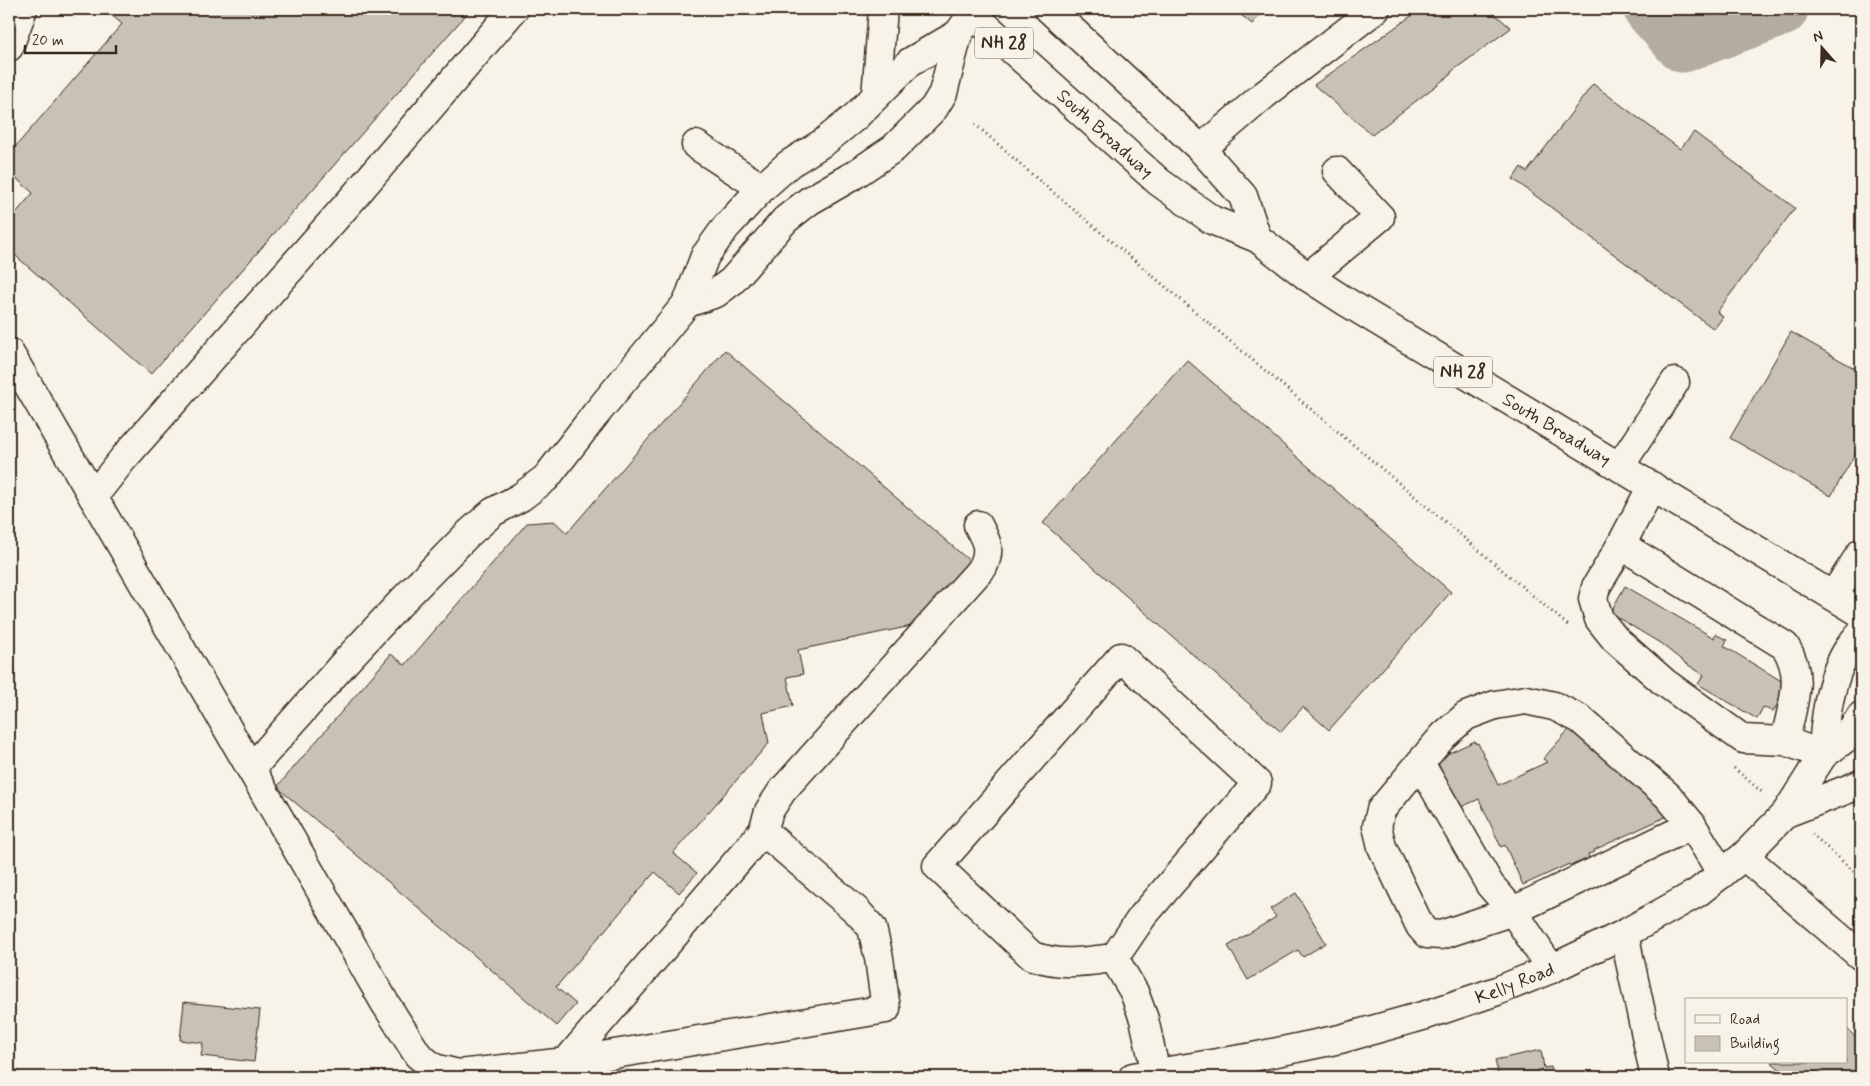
<svg xmlns="http://www.w3.org/2000/svg" width="1870" height="1086" font-family="Mynerve,sans-serif">
	<rect width="100%" height="100%" fill="#f7f3e8"/>
	<filter id="ink" filterUnits="userSpaceOnUse"><feTurbulence type="fractalNoise" baseFrequency=".02" numOctaves="2"/><feDisplacementMap in="SourceGraphic" scale="10" xChannelSelector="R" yChannelSelector="G"/><feConvolveMatrix kernelMatrix="1 2 1 2 8 2 1 2 1" color-interpolation-filters="sRGB"/></filter>
	<g filter="url(#ink)">
		<g fill="none" stroke-linecap="round" stroke-linejoin="round">
			<!-- river -->
			<path stroke="#b4aca0" stroke-width="55" d="M1651 9 1683 45 1781 9"/>
		</g>
		<!-- building -->
		<path fill="#c8c1b6" stroke="#3b2a1e" d="M104 9H471L151 374 9 250V221L33 193 9 172V154L122 24Z
			M1234 9H1266L1252 24Z
			M1421 9H1489L1511 28 1451 72V74L1372 135 1314 85Z
			M1593 84 1680 149 1694 132 1795 208 1717 312 1723 317 1714 329 1513 179 1521 167 1527 172Z
			M1791 332 1861 372V444L1831 496 1730 438Z
			M725 350 972 563 916 625 798 650 803 674 787 677 793 706 763 713 769 743 673 853 697 873 679 893 655 872 556 987 576 1004 557 1026 277 787 391 654 405 665 527 523 554 521 567 533Z
			M1187 360 1451 592 1329 730 1303 707 1281 732 1043 523Z
			M1625 586 1714 638 1715 634 1727 640 1724 646 1788 685 1773 712 1763 707 1757 719 1698 684 1704 675 1685 663 1660 643 1610 613Z
			M1571 727 1670 815 1594 850 1595 852 1588 854 1589 858 1570 866 1569 864 1523 885 1505 845 1501 847 1479 799 1461 807 1458 806 1436 759 1475 741 1476 744 1478 743 1498 785 1547 762 1543 759Z
			M1296 893 1326 943 1303 957 1298 950 1248 980 1228 946 1276 917 1270 909Z
			M184 1002 260 1010 254 1062 201 1056 203 1043 180 1040Z
			M1846 1028 1861 1042V1077H1789L1771 1062H1846Z
			M1541 1050 1544 1068 1551 1067 1554 1077H1479L1498 1073 1495 1060Z"/>
		<g fill="none" stroke-linecap="round" stroke-linejoin="round">
			<defs>
				<g id="minor">
					<path d="M9 47 23 9"/>
					<path d="M876 96 883 9"/>
					<path d="M696 145 762 188"/>
					<path d="M1201 149 1264 95 1376 9"/>
					<path d="M1308 277 1380 217 1337 171"/>
					<path d="M687 303 716 293 732 281 785 220 809 201 854 175 894 148 934 108 943 93 958 34"/>
					<path d="M9 352 251 769 346 661 405 598 467 535 493 512 521 497 546 478 595 415 687 303 705 256 726 227 762 188 789 164 824 142 855 117 910 62 958 34 976 9"/>
					<path d="M1620 466 1675 382"/>
					<path d="M93 497 123 459 353 198 514 9"/>
					<path d="M1621 545 1652 486"/>
					<path d="M1833 596 1861 553"/>
					<path d="M1785 741C1791 707 1806 678 1785 646L1621 545 1596 587 1593 599 1599 619 1615 639 1664 682 1743 739 1785 741 1823 755"/>
					<path d="M1823 755C1824 722 1830 676 1849 648 1852 642 1857 638 1861 633"/>
					<path d="M1420 763 1381 810 1377 826 1382 847 1420 926 1427 934 1441 935 1513 911 1692 825"/>
					<path d="M251 769 385 1003 418 1055 434 1068 459 1074 566 1062 886 1009 879 958 872 928 857 911 763 831 566 1062"/>
					<path d="M763 831 769 811 782 791 983 567C991 549 987 542 978 525"/>
					<path d="M1744 856 1861 956"/>
					<path d="M1624 934 1655 1077"/>
					<path d="M1114 958C1082 962 1064 966 1032 956L937 866 1121 657 1257 783 1142 917 1114 958 1134 992 1144 1019 1156 1074"/>
					<path d="M1551 969 1513 911 1490 885 1420 763 1444 735 1466 716 1495 705 1526 700 1554 706 1580 719 1668 796 1692 825 1722 874"/>
					<path id="s1" d="M1133 1077 1253 1057 1340 1039 1426 1015 1497 991 1551 969 1624 934 1697 893 1744 856 1786 813 1823 755 1846 738 1861 716"/>
				</g>
				<g id="major">
					<path id="s2" d="M967 9 1159 182 1212 220 1257 238 1308 277 1345 301 1861 613"/>
					<path d="M1049 9 1201 149 1243 196 1257 238"/>
					<path d="M1786 813 1861 784"/>
				</g>
			</defs>
			<!-- minor casing -->
			<use href="#minor" stroke="#3b2a1e" stroke-width="31"/>
			<!-- major casing -->
			<use href="#major" stroke="#3b2a1e" stroke-width="31"/>
			<!-- path -->
			<path stroke="#3b2a1e" stroke-width="3" stroke-dasharray="1 4" stroke-linecap="butt" d="M975 124 1035 177 1570 627
				M1734 768 1763 793
				M1812 834 1861 878"/>
			<!-- minor -->
			<use href="#minor" stroke="#f7f3e8" stroke-width="28"/>
			<!-- major -->
			<use href="#major" stroke="#f7f3e8" stroke-width="28"/>
		</g>
	</g>
	<g text-anchor="middle" dominant-baseline="central" stroke-width="5" stroke-linejoin="round" paint-order="stroke">
		<!-- shield labels -->
		<g fill="#f7f3e8" stroke="#73665b" stroke-width="1">
			<rect x="975" y="27.5" width="58" height="31" rx="4"/>
			<rect x="1434" y="356.5" width="58" height="31" rx="4"/>
		</g>
		<g font-size="18" font-weight="bold" fill="#3b2a1e">
			<text x="1004" y="43">NH 28</text>
			<text x="1463" y="372">NH 28</text>
		</g>
		<!-- street labels -->
		<g font-size="19" fill="#3b2a1e" stroke="#f7f3e8">
			<text stroke="none"><textPath href="#s2" startOffset="186">South Broadway</textPath></text>
			<text stroke="none"><textPath href="#s2" startOffset="728">South Broadway</textPath></text>
			<text stroke="none"><textPath href="#s1" startOffset="394">Kelly Road</textPath></text>
		</g>
	</g>
	<!-- margin -->
	<rect width="1870" height="1086" fill="none" stroke="#f7f3e8" stroke-width="30"/>
	<rect x="15" y="15" width="1840" height="1056" fill="none" stroke="#3b2a1e" stroke-width="2" filter="url(#ink)"/>
	<!-- legend -->
	<rect x="1685" y="998" width="162" height="65" fill="#f7f3e8" stroke="#aca397"/>
	<rect x="1695" y="1015" width="25" height="8" fill="#f7f3e8" stroke="#aca397"/>
	<text x="1730" y="1024" font-size="15" fill="#3b2a1e">Road</text>
	<rect x="1695" y="1036" width="25" height="15" fill="#c8c1b6" stroke="#aca397"/>
	<text x="1730" y="1048" font-size="15" fill="#3b2a1e">Building</text>
	<!-- north arrow -->
	<g transform="translate(1822 48) rotate(340)" stroke="#f7f3e8" stroke-width="4" paint-order="stroke">
	<path d="M0-4L9 19L0 12L-9 19Z" fill="#3b2a1e"/>
	<text y="-8" font-size="14" font-weight="bold" text-anchor="middle" fill="#3b2a1e">N</text>
	</g>
	<!-- scale -->
	<path d="M25 45v8h91v-8" fill="none" stroke="#3b2a1e" stroke-width="2.5"/>
	<text x="32" y="45" font-size="15" fill="#3b2a1e" stroke="#f7f3e8" stroke-width="4" paint-order="stroke">20 m</text>
</svg>
